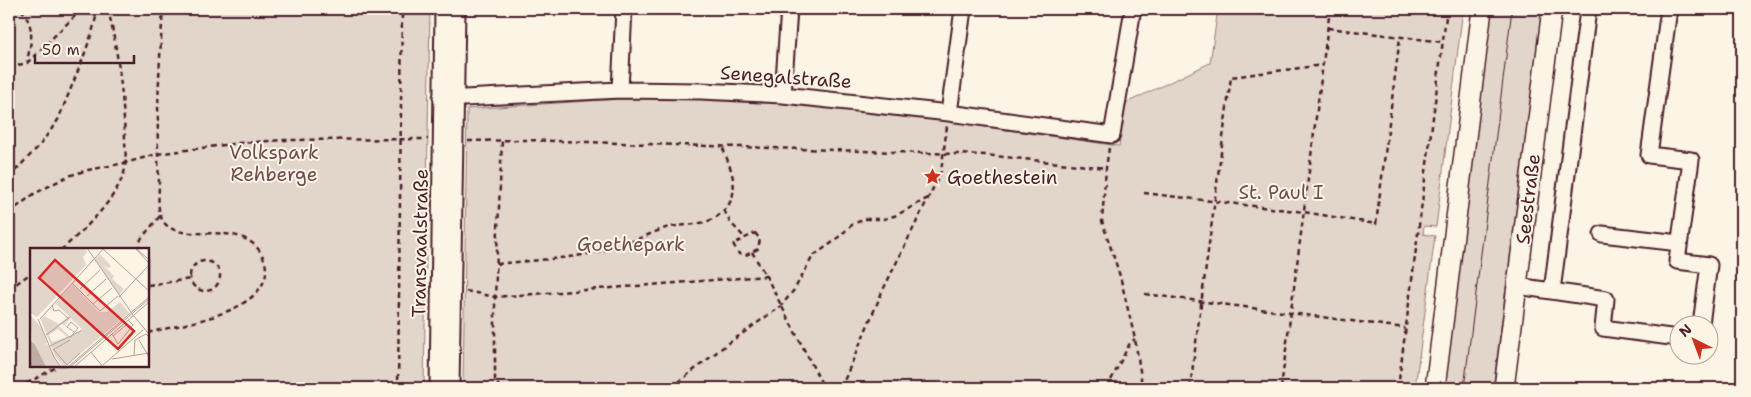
<svg xmlns="http://www.w3.org/2000/svg" width="1751" height="397" font-family="'Shantell Sans',sans-serif">
	<rect width="100%" height="100%" fill="#fcf5e5"/>
	<filter id="ink" filterUnits="userSpaceOnUse"><feTurbulence type="fractalNoise" baseFrequency=".02" numOctaves="2"/><feDisplacementMap in="SourceGraphic" scale="10" xChannelSelector="R" yChannelSelector="G"/><feConvolveMatrix kernelMatrix="1 2 1 2 8 2 1 2 1" color-interpolation-filters="sRGB"/></filter>
	<g filter="url(#ink)">
		<!-- green -->
		<path fill="#e2d5ca" stroke="#967a7a" fill-rule="evenodd" d="M9 9H430L424 388H9ZM31 250H148V366H31Z
			M1218 9H1463L1436 227 1424 226 1423 234 1435 236 1415 388H463L467 109 619 99 699 98 781 103 952 122 1119 146 1126 103 1210 63Z
			M1491 9H1542L1493 388H1443Z"/>
		<g fill="none" stroke-linecap="round" stroke-linejoin="round">
			<defs>
				<path id="minor" d="M1669 9 1649 155 1691 160 1677 261 1709 265 1701 324
					M620 90 624 9
					M783 95 789 9
					M441 97 464 98 620 90 701 91 783 95 949 113 1112 135 1133 9
					M949 113 963 9
					M1602 234 1679 243
					M1517 286 1606 299 1603 328 1678 338
					M1552 291 1588 10
					M438 388 443 9
					M451 388 457 9"/>
				<path id="major" d="M1435 388 1482 9
					M1504 388 1552 9"/>
			</defs>
			<!-- minor casing -->
			<use href="#minor" stroke="#4a1f2b" stroke-width="19"/>
			<!-- major casing -->
			<use href="#major" stroke="#4a1f2b" stroke-width="22"/>
			<!-- path -->
			<path stroke="#4a1f2b" stroke-width="2.5" stroke-dasharray="5 4" stroke-linecap="butt" d="M21 9C35 27 32 39 27 61
				M1328 28 1443 42
				M9 64 18 65 27 63 82 9
				M468 141 525 140 986 155 1106 168
				M1109 148 1106 168 1102 221 1120 276 1135 339 1141 377V388
				M9 177 40 145 58 120 82 61 92 33 98 9
				M1144 193 1304 212 1376 224 1400 37
				M724 210 730 222 745 238
				M9 213 34 194 68 176 88 170 125 163 157 154 239 143 284 140 428 139
				M755 233 760 239 758 249 746 255 739 254 733 244Z
				M61 250C84 230 114 202 124 173 127 162 125 149 125 138 123 95 118 51 108 9
				M138 250 141 239 160 216
				M752 252 766 276 824 388
				M190 276a15 15 0 1 1 30 0a15 15 0 1 1-30 0Z
				M497 264C533 260 571 259 606 250 625 245 642 237 660 230 683 221 712 231 729 204 740 186 729 164 722 146
				M148 285 190 279
				M9 289 31 273
				M466 291 495 297 766 276
				M1145 294 1405 328
				M148 333C180 324 247 316 263 283 267 276 267 265 263 257 243 213 174 251 161 217 157 208 159 193 159 183 156 125 159 67 163 9
				M19 388 58 366
				M398 388 402 9
				M500 388 495 380V297L502 140
				M671 388 722 348 781 306 794 290 813 256 833 242 853 224 865 219H884L897 215 928 198
				M841 388 882 292 941 172 947 126
				M1107 388 1130 343 1135 339
				M1190 388 1231 77 1323 65
				M1281 388 1330 9
				M1398 388 1447 9"/>
			<!-- minor -->
			<use href="#minor" stroke="#fcf5e5" stroke-width="15"/>
			<!-- major -->
			<use href="#major" stroke="#fcf5e5" stroke-width="19"/>
			<!-- tram -->
			<path stroke="#4a1f2b" stroke-width="1" d="M1464 388 1512 9"/>
		</g>
	</g>
	<!-- icons -->
	<defs>
		<symbol id="sight-bare" viewBox="-9 -9 18 18"><path d="M0-6L1.8-2.2L6-1.7L2.9 1.2L3.7 5.4L0 3.3L-3.7 5.4L-2.9 1.2L-6-1.7L-1.8-2.2Z" fill="#c8321e" stroke="#fcf5e5" stroke-width="2.5" paint-order="stroke"/></symbol>
	</defs>
	<g fill-rule="evenodd">
		<use href="#sight-bare" x="920" y="164" width="25" height="25"/>
	</g>
	<g text-anchor="middle" dominant-baseline="central" stroke-width="4" stroke-linejoin="round" paint-order="stroke">
		<!-- street labels -->
		<g font-size="19" fill="#4a1f2b" stroke="#fcf5e5">
			<text transform="translate(786 77) rotate(4)">Senegalstraße</text>
			<text transform="translate(1528 199) rotate(-83)">Seestraße</text>
			<text transform="translate(420 243) rotate(-89)">Transvaalstraße</text>
		</g>
		<!-- park labels -->
		<g font-size="19" fill="#704c53" stroke="#fcf5e5">
			<text x="274" y="152">Volkspark<tspan x="274" dy="22">Rehberge</tspan></text>
			<text x="1281" y="192">St. Paul I</text>
			<text x="631" y="244">Goethepark</text>
		</g>
		<!-- poi labels -->
		<g font-size="19" fill="#4a1f2b" stroke="#fcf5e5" text-anchor="start">
			<text x="947" y="177">Goethestein</text>
		</g>
	</g>
	<!-- overview -->
	<g transform="translate(30 248)">
		<rect width="119" height="119" fill="#fcf5e5"/>
		<path d="M0 0H54L57 4 53 9 56 17 7 69 0 65ZM70 6 81 18 78 20 73 17 84 28 82 31 94 41 89 47 65 11ZM42 36 69 64H77L90 54 99 65 34 119 25 108 11 72ZM26 56 39 68 29 76 14 68ZM41 70 52 81 40 89 29 78 32 76 37 79 35 76ZM28 81 37 89 22 94 19 87ZM0 67 11 79 17 94 15 97 18 96 30 119H16L2 96Z" fill="#e2d5ca" fill-rule="evenodd"/>
		<path d="M0 92 5 97 16 119 0 118Z" fill="#c0aca5"/>
		<path fill="none" stroke="#b59f9b" stroke-width="1" d="M57 0 101 64M105 0 119 15M106 0 119 12M73 1 119 43M42 35 70 63 88 48M50 41 70 22M57 48 76 31M89 49 119 17M63 56 82 40M22 57 24 63 29 62 38 70M102 66 119 86M8 71 24 109 31 119M10 71 74 0M82 86 88 96 103 77 98 72M16 87 40 69M83 88 96 77M40 90 48 80 41 74 37 79 44 84M109 92 119 109M20 98 51 83M23 102 40 92M24 102 37 117 50 105M61 104 73 119M104 108 105 92 116 86 119 89M82 111 119 105M73 117 113 82M38 119 119 49M40 119 119 51M44 119 119 54"/>
		<path fill="#d62828" fill-opacity="0.15" stroke="#d62828" stroke-width="2.5" d="M25 12 104 83 88 101 9 30Z"/>
		<rect width="119" height="119" fill="none" stroke="#4a1f2b" stroke-width="2.5"/>
	</g>
	<!-- margin -->
	<rect width="1751" height="397" fill="none" stroke="#fcf5e5" stroke-width="30"/>
	<rect x="15" y="15" width="1721" height="367" fill="none" stroke="#4a1f2b" stroke-width="2" filter="url(#ink)"/>
	<!-- north arrow -->
	<g transform="translate(1694 340) rotate(318)"><circle r="24" fill="#fcf5e5" stroke="#b59f9b"/>
	<path d="M0-4L9 19L0 12L-9 19Z" fill="#c8321e"/>
	<text y="-8" font-size="14" font-weight="bold" text-anchor="middle" fill="#4a1f2b">N</text>
	</g>
	<!-- scale -->
	<path d="M35 55v8h99v-8" fill="none" stroke="#4a1f2b" stroke-width="2.5"/>
	<text x="42" y="55" font-size="15" fill="#4a1f2b" stroke="#fcf5e5" stroke-width="4" paint-order="stroke">50 m</text>
</svg>
